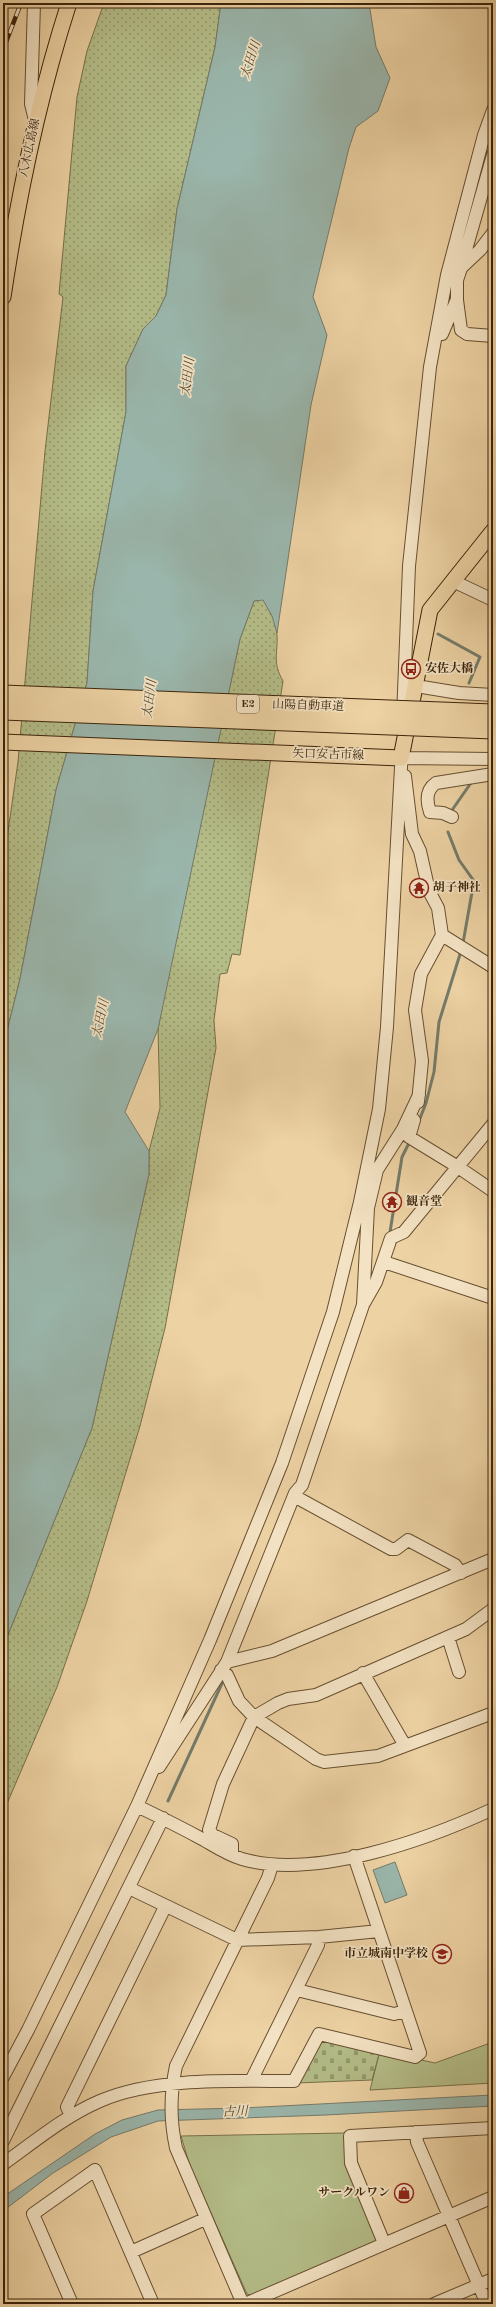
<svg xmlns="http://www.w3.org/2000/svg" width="496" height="2307" font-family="'Old Standard TT','Noto Serif JP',serif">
	<defs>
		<pattern id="grass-dots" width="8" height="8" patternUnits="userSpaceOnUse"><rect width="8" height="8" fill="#b4bd88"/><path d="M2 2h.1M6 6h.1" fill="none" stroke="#93996d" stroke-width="1.8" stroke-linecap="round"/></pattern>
		<pattern id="cemetery-stones" width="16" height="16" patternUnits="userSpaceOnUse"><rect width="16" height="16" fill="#b4bd88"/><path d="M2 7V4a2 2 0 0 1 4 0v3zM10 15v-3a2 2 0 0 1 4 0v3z" fill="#93996d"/></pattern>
	</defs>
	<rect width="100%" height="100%" fill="#edd2a3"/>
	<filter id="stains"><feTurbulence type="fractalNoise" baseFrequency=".005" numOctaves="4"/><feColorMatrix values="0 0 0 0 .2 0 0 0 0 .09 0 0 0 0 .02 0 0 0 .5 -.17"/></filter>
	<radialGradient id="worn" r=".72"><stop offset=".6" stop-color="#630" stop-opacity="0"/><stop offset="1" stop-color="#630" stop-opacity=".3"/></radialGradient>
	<!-- grass -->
	<path fill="url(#grass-dots)" stroke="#777048" d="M104 3H221L215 47 177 209 166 295 156 316 143 329 126 366V412L93 591 87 683 56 790 20 979 3 1047V866L18 762 45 451 63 297 59 294 77 97 87 51Z
		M263 599C269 610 277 622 277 635 278 654 272 662 283 681L240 955 232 954 227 973 220 974 214 1020 216 1048 165 1328 140 1426 87 1601 57 1687 3 1813V1647L92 1428 149 1174V1151L160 1108 158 1029 166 987 240 639 254 601Z"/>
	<!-- cemetery -->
	<path fill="url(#cemetery-stones)" stroke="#777048" d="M319 2040 380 2051 372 2080 297 2083Z"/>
	<!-- green -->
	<path fill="#b4bd88" stroke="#777048" d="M493 2042V2083L370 2090 380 2051 435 2063Z
		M345 2133 378 2239 377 2242 252 2296 247 2294 190 2166 181 2136Z"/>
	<!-- water -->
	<path fill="#9ab6ac" stroke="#747b6b" d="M221 3H369L376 47 390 78 378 111 356 127 349 148 313 297 327 335 311 405 277 633 272 616 263 600 254 601 240 639 158 1029 125 1112 149 1151V1174L92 1428 3 1647V1047L20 979 56 790 87 683 93 591 126 412V366L143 329 156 316 166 295 177 209 215 47Z
		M395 1862 407 1895 385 1903 373 1870Z
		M493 2095V2106L326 2115 158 2121 111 2137 53 2173 3 2211V2197L95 2134 122 2120 158 2110 243 2108Z"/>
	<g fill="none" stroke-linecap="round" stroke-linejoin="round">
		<!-- stream -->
		<path stroke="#747b6b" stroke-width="3" d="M438 634 480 657 469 683
			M450 813 473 780
			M448 832 459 860 474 881 463 943
			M419 1121 426 1103 434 1072 439 1022 461 951
			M390 1232 402 1157 410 1141
			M168 1801 224 1679"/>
		<defs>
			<path id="minor" d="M34 3 31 104 35 120
				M461 267 493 155
				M457 300 461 330 467 334 493 336
				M437 334H442L457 299V280L461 268 480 250 493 233
				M453 581 493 600
				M416 686 459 693 493 695
				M403 717 409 566 430 367 447 275 484 135 493 110
				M401 758 493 759
				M405 776 412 834 420 851 429 891 438 908 442 935 421 974 415 1010 422 1061 418 1102
				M452 817 443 813 430 812C426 800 426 790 436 783L493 774
				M442 935 493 967
				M414 1120 409 1137 458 1167 493 1191
				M384 1262 493 1298
				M364 1303 376 1282 391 1238 404 1232 493 1124
				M294 1496 391 1549H396L408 1540 455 1565 461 1573
				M448 1637 459 1672
				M227 1662 272 1651 493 1559
				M221 1670 227 1675 239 1701 254 1717 316 1759 324 1762 378 1756 493 1713
				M363 1673 404 1744
				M159 1767 227 1662 295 1493 302 1485 363 1305 368 1208 377 1170 403 1129 419 1095
				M137 1806C160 1817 182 1828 204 1840 216 1847 228 1855 242 1859 315 1880 426 1840 493 1809
				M232 1855V1844L213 1835 209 1830 223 1784 254 1717 278 1703 288 1699 316 1695 466 1629 493 1609
				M129 1888 237 1940 319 1937 379 1931
				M297 1990 394 2014 406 2011
				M3 2077 28 2030 137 1806 210 1640 282 1463 333 1312 360 1202 379 1109 387 1027 402 749
				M251 2081 318 1945 319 1937
				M71 2116 67 2107 165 1907
				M416 2132 417 2142 487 2304
				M3 2141 163 1818
				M3 2164C34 2142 65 2116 100 2101 155 2077 235 2081 294 2081L319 2034 415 2057 420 2053 354 1856
				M384 2243 351 2163 350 2136 493 2128
				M131 2252 205 2219
				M72 2304 33 2214 95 2170 153 2304
				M243 2304 176 2148C170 2121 170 2094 176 2066L268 1878 272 1865
				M245 2304 493 2197
				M434 2304 493 2279"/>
			<path id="major" d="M3 297C18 197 38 99 69 3
				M3 742 401 758 430 610 493 531"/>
		</defs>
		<!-- minor casing -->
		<use href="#minor" stroke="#674f30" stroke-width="14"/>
		<!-- major casing -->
		<use href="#major" stroke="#3a2309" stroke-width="17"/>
		<!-- minor -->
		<use href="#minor" stroke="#f3e2c3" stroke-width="12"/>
		<!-- major -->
		<use href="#major" stroke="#edd2a3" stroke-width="15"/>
		<defs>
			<path id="rail" d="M3 50 21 3"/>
		</defs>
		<!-- rail casing -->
		<use href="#rail" stroke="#3a2309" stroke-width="4.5"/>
		<!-- rail -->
		<use href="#rail" stroke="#f3e2c3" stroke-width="3" stroke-dasharray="9" stroke-linecap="butt"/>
		<defs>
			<path id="highway-bridge" d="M3 694 493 713
				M3 711 493 730"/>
		</defs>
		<!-- highway-bridge casing -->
		<use href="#highway-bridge" stroke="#3a2309" stroke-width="19" stroke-linecap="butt"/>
		<!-- highway-bridge -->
		<use href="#highway-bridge" stroke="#edd2a3" stroke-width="17"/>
	</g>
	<!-- icons -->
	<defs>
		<symbol id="bus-ring" viewBox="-11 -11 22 22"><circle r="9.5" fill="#f3e2c3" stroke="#8f2418" stroke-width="1.5"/><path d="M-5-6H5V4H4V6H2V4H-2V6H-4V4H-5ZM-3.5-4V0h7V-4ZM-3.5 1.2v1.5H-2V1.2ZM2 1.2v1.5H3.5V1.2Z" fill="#8f2418"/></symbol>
		<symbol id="temple-ring" viewBox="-11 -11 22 22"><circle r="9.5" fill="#f3e2c3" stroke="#8f2418" stroke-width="1.5"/><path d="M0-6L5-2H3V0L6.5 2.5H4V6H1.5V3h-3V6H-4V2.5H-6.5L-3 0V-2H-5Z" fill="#8f2418"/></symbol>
		<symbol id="school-ring" viewBox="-11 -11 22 22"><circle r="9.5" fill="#f3e2c3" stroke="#8f2418" stroke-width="1.5"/><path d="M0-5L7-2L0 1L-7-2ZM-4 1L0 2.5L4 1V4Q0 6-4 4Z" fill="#8f2418"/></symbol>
		<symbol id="shop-ring" viewBox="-11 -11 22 22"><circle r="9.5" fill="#f3e2c3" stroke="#8f2418" stroke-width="1.5"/><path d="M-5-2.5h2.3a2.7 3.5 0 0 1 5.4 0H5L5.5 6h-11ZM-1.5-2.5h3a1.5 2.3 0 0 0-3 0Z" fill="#8f2418"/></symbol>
	</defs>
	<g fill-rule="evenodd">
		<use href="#bus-ring" x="400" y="658" width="22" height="22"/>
		<use href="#temple-ring" x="408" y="877" width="22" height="22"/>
		<use href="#temple-ring" x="381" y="1191" width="22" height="22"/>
		<use href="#school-ring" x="431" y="1943" width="22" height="22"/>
		<use href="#shop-ring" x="393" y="2182" width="22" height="22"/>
	</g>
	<g text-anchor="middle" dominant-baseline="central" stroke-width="3.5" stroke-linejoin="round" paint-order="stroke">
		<!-- shield labels -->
		<rect fill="#f3e2c3" stroke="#725c41" stroke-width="1" x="237" y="695" width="22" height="18" rx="3"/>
		<g font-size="11" font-weight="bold" fill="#3a2309">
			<text x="248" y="704">E2</text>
		</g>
		<!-- street labels -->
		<g font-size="12" fill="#3a2309" stroke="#f3e2c3">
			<text transform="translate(30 148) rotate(-78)">八木広島線</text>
			<text transform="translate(308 706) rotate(2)">山陽自動車道</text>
			<text transform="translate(328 755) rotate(2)">矢口安古市線</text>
		</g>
		<!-- poi labels -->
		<g font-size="12" font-weight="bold" fill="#3a2309" stroke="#f3e2c3" text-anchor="start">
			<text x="425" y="669">安佐大橋</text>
			<text x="433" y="888">胡子神社</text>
			<text x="406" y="1202">観音堂</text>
			<text x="428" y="1954" text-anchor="end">市立城南中学校</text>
			<text x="390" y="2193" text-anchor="end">サークルワン</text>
		</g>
		<!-- water labels -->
		<g font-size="13" font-style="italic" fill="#524832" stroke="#f3e2c3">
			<text transform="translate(251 60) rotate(-72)">太田川</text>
			<text transform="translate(188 377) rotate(-83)">太田川</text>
			<text transform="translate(150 699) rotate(-83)">太田川</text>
			<text transform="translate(101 1019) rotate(-78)">太田川</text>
			<text transform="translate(235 2112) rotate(-2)">古川</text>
		</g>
	</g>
	<!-- margin -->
	<rect width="496" height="2307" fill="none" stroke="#edd2a3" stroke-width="16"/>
	<rect x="4" y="4" width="488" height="2299" fill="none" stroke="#3a2309" stroke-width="2"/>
	<rect x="8" y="8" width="480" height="2291" fill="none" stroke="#3a2309"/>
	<rect width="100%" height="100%" filter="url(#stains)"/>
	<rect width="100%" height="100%" fill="url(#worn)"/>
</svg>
